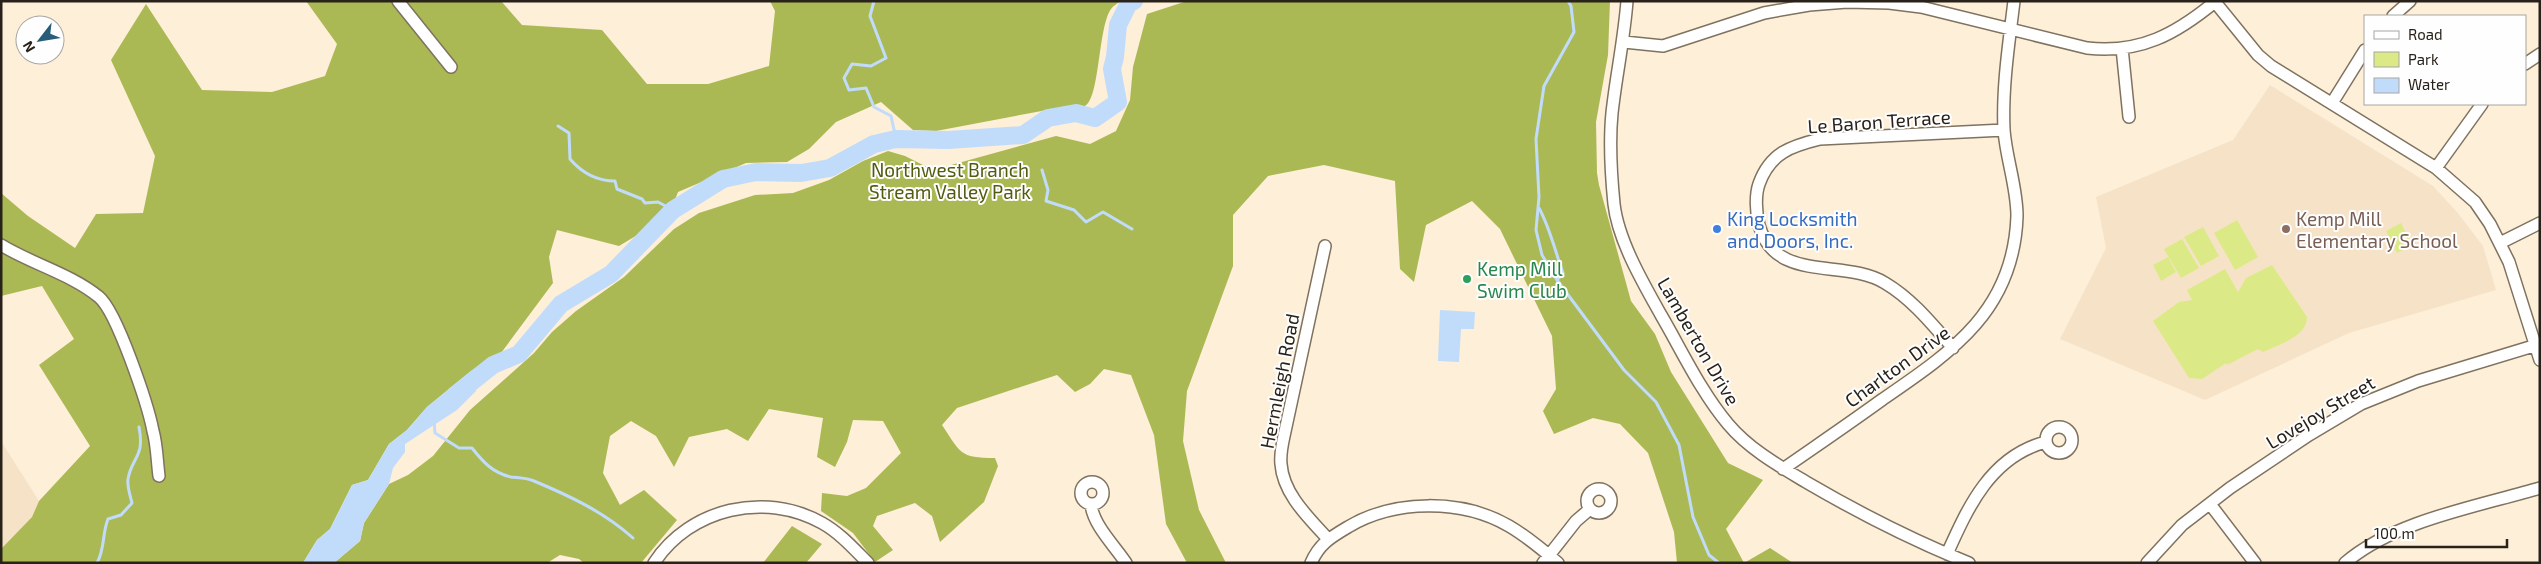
<svg xmlns="http://www.w3.org/2000/svg" width="2541" height="564" font-family="'Exo 2',sans-serif">
	<rect width="100%" height="100%" fill="#feefd9"/>
	<!-- built -->
	<path fill="#f6e3c7" d="M2270 85 2433 186 2457 212 2483 246 2496 290 2349 333 2205 400 2060 339 2106 248 2096 197 2233 140Z
		M1 441 39 501 32 517 1 549Z"/>
	<!-- green -->
	<path fill="#dbea87" d="M2237 220 2258 257 2235 270 2214 233Z
		M2401 223 2412 245 2397 253 2386 231Z
		M2203 227 2219 256 2201 266 2184 237Z
		M2182 239 2199 268 2181 278 2164 249Z
		M2168 257 2176 272 2161 281 2153 265Z
		M2272 265 2307 317C2307 337 2279 344 2263 352L2258 349 2227 365 2226 363 2202 379 2189 378 2153 321 2179 302 2192 300 2187 290 2225 269 2238 292 2246 278Z"/>
	<!-- forest -->
	<path fill="#abb954" d="M306 1H501L522 25 602 30 647 84H708L769 66 775 11 770 1H1121C1118 3 1113 6 1111 9 1098 27 1100 98 1085 106L1047 110 936 131 913 130 881 102 836 122 809 149 787 162 746 163 678 192 671 210 639 234 619 246 557 230 549 257 553 283 501 353 471 371 427 407 407 430 389 444 368 480 352 485 330 529 317 540 303 563H1V549L32 517 39 501 90 446 39 365 74 339 42 286 1 296V193L28 216 75 248 96 214 143 213 155 156 111 60 146 4 202 90 272 92 325 76 337 44Z
		M1187 1H1610L1608 55 1596 122 1597 173 1599 185 1631 301 1655 334 1671 372 1728 463 1763 480 1726 529 1744 563H1677L1674 532 1648 453 1620 424 1593 418 1554 434 1543 411 1556 389 1552 336 1500 229 1472 201 1426 225 1414 282 1400 269 1395 181 1324 165 1268 176 1233 215V266L1187 391 1183 441 1199 510 1226 563H1187L1166 524 1154 435 1131 375 1104 369 1090 384 1075 392 1057 375 957 408 942 425C961 453 959 458 995 458L998 466 984 502 940 542 932 516 915 503 877 516 873 526 893 550 875 562 853 533 821 511 822 493 847 496 866 488 901 453 883 421 853 420 847 442 835 467 817 457 823 418 769 409 748 441 727 429 689 437 674 467 656 436 631 421 610 436 603 473 620 505 644 490 677 520 641 563H584L579 559 560 555 547 563H334L360 541 364 523 389 484 408 475 433 456 470 410 534 353 552 332 576 311 624 277 674 229 699 213 755 195 793 193 829 180 863 161 888 151 905 156 933 170 1056 136 1090 144 1116 131 1130 100 1133 67 1147 14Z
		M792 526 822 544 806 563H763Z
		M1770 548 1793 563H1744Z"/>
	<!-- water -->
	<path fill="#c1dcfb" d="M1440 310 1475 312 1474 329H1461L1459 362 1438 361Z
		M471 371 476 391 457 410 405 444V452L393 468 389 484 364 523 360 541 334 563H303L317 540 330 529 352 485 368 480 389 444 407 430 427 407Z"/>
	<g fill="none" stroke-linecap="round" stroke-linejoin="round">
		<!-- stream -->
		<path stroke="#c1dcfb" stroke-width="3" d="M874 1 870 16 886 58 871 66 852 64 844 78 849 90 866 88 874 107 891 116 896 139
			M1568 1 1571 6 1574 32 1544 86 1536 139 1539 197 1536 230 1542 255 1557 280 1624 370 1656 402 1679 445 1693 517 1709 555 1719 563
			M558 126 569 133 570 159C582 173 596 181 615 181L617 189 642 199 645 203 658 202 673 210
			M1042 170 1048 190 1046 201 1074 210 1086 222 1103 212 1132 229
			M1539 208C1550 228 1555 251 1563 273L1557 280
			M434 421 435 433 459 448H472C483 462 493 473 511 477 519 478 527 478 534 481 570 496 604 512 633 538
			M97 563C105 549 102 534 108 519L121 515 132 503C130 495 127 487 128 479 132 456 145 458 139 427"/>
		<!-- river -->
		<path stroke="#c1dcfb" stroke-width="18" d="M454 396 493 365 519 354 561 304 611 274 673 210 723 179 756 172 801 173 830 168 874 144 896 139 948 140 1023 135 1048 118 1076 113 1095 118 1118 102 1112 69 1115 57 1118 25 1129 3 1134 1"/>
		<defs>
			<path id="minor" d="M398 1 451 67
				M1627 1C1624 40 1616 76 1612 113 1609 143 1611 174 1614 204 1618 240 1643 283 1661 315 1682 351 1701 392 1728 424 1749 449 1779 466 1806 482 1859 513 1912 540 1969 563
				M2215 2 2258 55 2271 66 2436 168 2475 202 2490 224 2509 262 2540 360
				M2393 16 2410 1
				M1624 42 1663 46 1764 13 1809 5 1847 2 1889 3 1921 7 2087 48C2140 54 2176 34 2216 1
				M2122 48 2129 117
				M2525 64 2540 54
				M2332 103 2365 50
				M2436 168 2482 104
				M2500 243 2540 223
				M1 245C32 264 71 274 99 297 117 312 148 405 153 431 157 445 157 461 159 476
				M1325 246 1284 436C1282 445 1280 455 1281 464 1283 494 1309 518 1328 539
				M1953 348C1932 324 1912 299 1885 283 1844 258 1775 284 1759 225 1756 213 1755 195 1759 184 1770 153 1791 146 1820 139L2004 130
				M2046 440a13 13 0 1 1 26 0a13 13 0 1 1-26 0Z
				M1783 469C1816 446 1850 423 1883 399 1953 351 2014 310 2017 216 2017 187 2006 158 2004 130 2002 87 2009 43 2014 1
				M1081 493a11 11 0 1 1 22 0a11 11 0 1 1-22 0Z
				M1587 501a12 12 0 1 1 24 0a12 12 0 1 1-24 0Z
				M2210 504 2255 563
				M1091 505C1094 526 1114 545 1126 563
				M1947 554C1968 507 1991 456 2046 442
				M654 563C690 508 765 491 822 523 840 533 854 549 868 563
				M1311 563C1319 544 1331 537 1348 527 1395 499 1462 499 1509 526 1526 536 1543 550 1558 563
				M1543 563 1576 521 1590 509
				M2147 563 2182 525 2230 488 2309 435 2361 404 2418 381 2540 344
				M2345 563C2393 521 2479 506 2540 488"/>
		</defs>
		<!-- minor casing -->
		<use href="#minor" stroke="#7f725f" stroke-width="14"/>
		<!-- minor -->
		<use href="#minor" stroke="#fff" stroke-width="11"/>
	</g>
	<!-- markers -->
	<circle fill="#3f7fe0" stroke="#fefefe" stroke-width="2" cx="1717" cy="229" r="5"/>
	<circle fill="#8d6e63" stroke="#fefefe" stroke-width="2" cx="2286" cy="229" r="5"/>
	<circle fill="#2e9e5b" stroke="#fefefe" stroke-width="2" cx="1467" cy="279" r="5"/>
	<g text-anchor="middle" dominant-baseline="central" stroke-width="4" stroke-linejoin="round" paint-order="stroke">
		<!-- street labels -->
		<g font-size="19" fill="#28221a" stroke="#fefefe">
			<text transform="translate(1879 121) rotate(-4)">Le Baron Terrace</text>
			<text transform="translate(1699 341) rotate(60)">Lamberton Drive</text>
			<text transform="translate(1897 366) rotate(-36)">Charlton Drive</text>
			<text transform="translate(1279 381) rotate(-79)">Hermleigh Road</text>
			<text transform="translate(2320 412) rotate(-31)">Lovejoy Street</text>
		</g>
		<!-- park labels -->
		<g font-size="19" fill="#525b10" stroke="#fefefe">
			<text x="950" y="169">Northwest Branch<tspan x="950" dy="22">Stream Valley Park</tspan></text>
		</g>
		<!-- shop labels -->
		<g font-size="19" fill="#366cbe" stroke="#fefefe" text-anchor="start">
			<text x="1727" y="218">King Locksmith<tspan x="1727" dy="22">and Doors, Inc.</tspan></text>
		</g>
		<!-- education labels -->
		<g font-size="19" fill="#785e54" stroke="#fefefe" text-anchor="start">
			<text x="2296" y="218">Kemp Mill<tspan x="2296" dy="22">Elementary School</tspan></text>
		</g>
		<!-- leisure labels -->
		<g font-size="19" fill="#27864d" stroke="#fefefe" text-anchor="start">
			<text x="1477" y="268">Kemp Mill<tspan x="1477" dy="22">Swim Club</tspan></text>
		</g>
	</g>
	<!-- border -->
	<rect width="2541" height="564" fill="none" stroke="#28221a" stroke-width="5"/>
	<!-- legend -->
	<rect x="2364" y="15" width="162" height="90" fill="#fefefe" stroke="#a8a6a3"/>
	<rect x="2374" y="31" width="25" height="8" fill="#ffffff" stroke="#a8a6a3"/>
	<text x="2408" y="40" font-size="15" fill="#28221a">Road</text>
	<rect x="2374" y="52" width="25" height="15" fill="#dbea87" stroke="#a8a6a3"/>
	<text x="2408" y="65" font-size="15" fill="#28221a">Park</text>
	<rect x="2374" y="78" width="25" height="15" fill="#c1dcfb" stroke="#a8a6a3"/>
	<text x="2408" y="90" font-size="15" fill="#28221a">Water</text>
	<!-- north arrow -->
	<g transform="translate(40 40) rotate(239)"><circle r="24" fill="#fefefe" stroke="#a8a6a3"/>
	<path d="M0-4L9 19L0 12L-9 19Z" fill="#285d79"/>
	<text y="-8" font-size="14" font-weight="bold" text-anchor="middle" fill="#28221a">N</text>
	</g>
	<!-- scale -->
	<path d="M2366 539v8h141v-8" fill="none" stroke="#28221a" stroke-width="2.5"/>
	<text x="2374" y="539" font-size="15" fill="#28221a" stroke="#fefefe" stroke-width="4" paint-order="stroke">100 m</text>
</svg>
